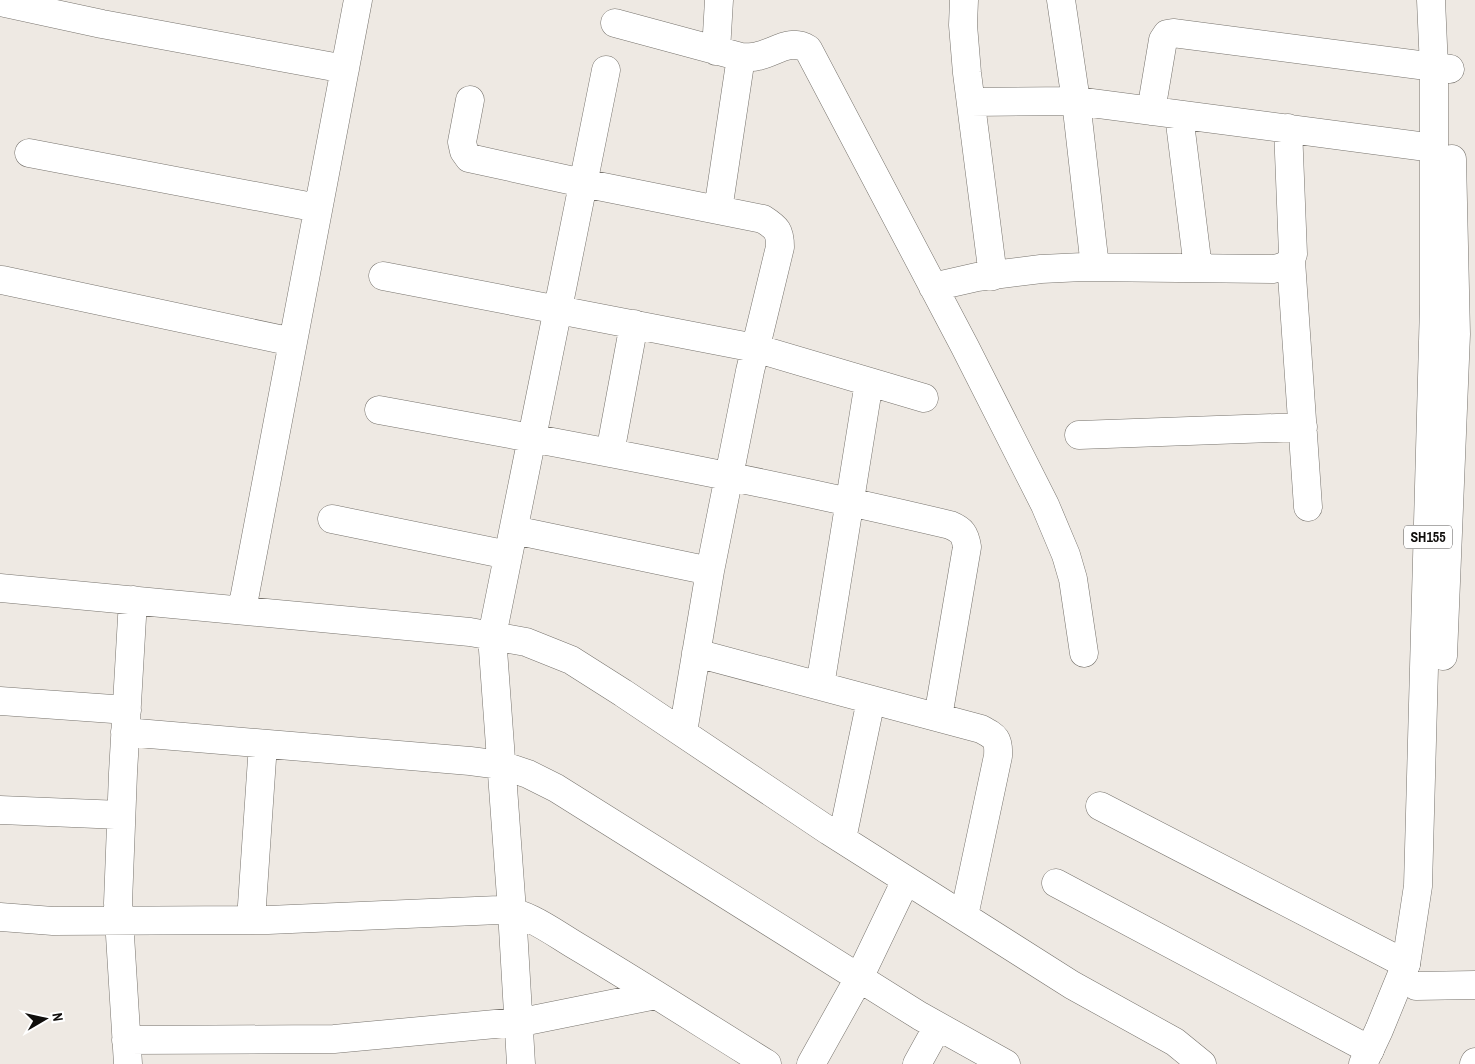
<svg xmlns="http://www.w3.org/2000/svg" width="1475" height="1064" font-family="'Archivo Narrow',sans-serif">
	<rect width="100%" height="100%" fill="#eee9e3"/>
	<g fill="none" stroke-linecap="round" stroke-linejoin="round">
		<defs>
			<path id="minor" d="M964 0 963 25 967 73 993 276
				M1061 0 1076 101 1095 267
				M0 2 102 24 345 69
				M615 23 741 57C746 57 752 58 758 56 776 52 790 38 808 49L965 347 1045 505 1066 555 1073 579 1084 653
				M716 51 719 0
				M470 100 462 142 464 151 469 158 583 183 763 219C777 228 780 231 780 247L750 371 710 571 683 732
				M971 102 1076 101 1434 148
				M1151 111 1163 40 1167 34 1173 33 1450 69
				M1179 115 1198 268
				M29 153 318 208
				M718 210 741 57
				M1291 261 1308 507
				M383 276 755 348 924 398
				M2 280 293 342
				M933 287 977 277 1041 269 1083 267 1273 269C1284 267 1290 265 1293 254L1288 128
				M379 410C571 445 761 480 950 525 962 530 965 534 967 547L938 717
				M1079 435 1303 427
				M610 453 634 324
				M332 519 508 555
				M514 530 710 571
				M0 588 470 632 526 642 571 660 623 693 829 831 1072 985 1175 1042 1202 1064
				M242 610 358 0
				M696 653 981 729C996 737 999 739 998 756L964 916
				M820 686 869 382
				M0 701 127 710
				M125 732 470 761 501 765 528 774 556 788 920 1016 1006 1064
				M1100 806 1406 964
				M0 810 121 815
				M842 839 871 700
				M1056 883 1370 1050
				M0 917 53 921 268 920 499 910C528 912 554 933 578 947 642 985 704 1025 767 1064
				M251 920 263 744
				M1416 986 1475 985
				M126 1040 334 1039 527 1021 656 995
				M128 1064 118 903 123 773 133 600
				M521 1064 512 911 492 636 606 70
				M811 1064 859 978 906 880
				M917 1064 938 1026
				M1474 1064 1475 1062"/>
			<path id="major" d="M1443 656 1456 334 1452 159
				M1363 1064 1379 1030 1406 964 1418 886 1434 305V68L1431 0"/>
		</defs>
		<!-- minor casing -->
		<use href="#minor" stroke="#77736d" stroke-width="29"/>
		<!-- major casing -->
		<use href="#major" stroke="#77736d" stroke-width="29"/>
		<!-- minor -->
		<use href="#minor" stroke="#fff" stroke-width="28"/>
		<!-- major -->
		<use href="#major" stroke="#fff" stroke-width="28"/>
	</g>
	<g text-anchor="middle" dominant-baseline="central" stroke-width="4.5" stroke-linejoin="round" paint-order="stroke">
		<!-- shield labels -->
		<rect fill="#fff" stroke="#585655" stroke-width="1" x="1404" y="525.5" width="48" height="23" rx="4"/>
		<g font-size="14" font-weight="bold" fill="#100e0c">
			<text x="1428" y="537">SH155</text>
		</g>
	</g>
	<!-- north arrow -->
	<g transform="translate(45 1019) rotate(81)" stroke="#ffffff" stroke-width="4" paint-order="stroke">
	<path d="M0-4L9 19L0 12L-9 19Z" fill="#100e0c"/>
	<text y="-8" font-size="14" font-weight="bold" text-anchor="middle" fill="#100e0c">N</text>
	</g>
</svg>
